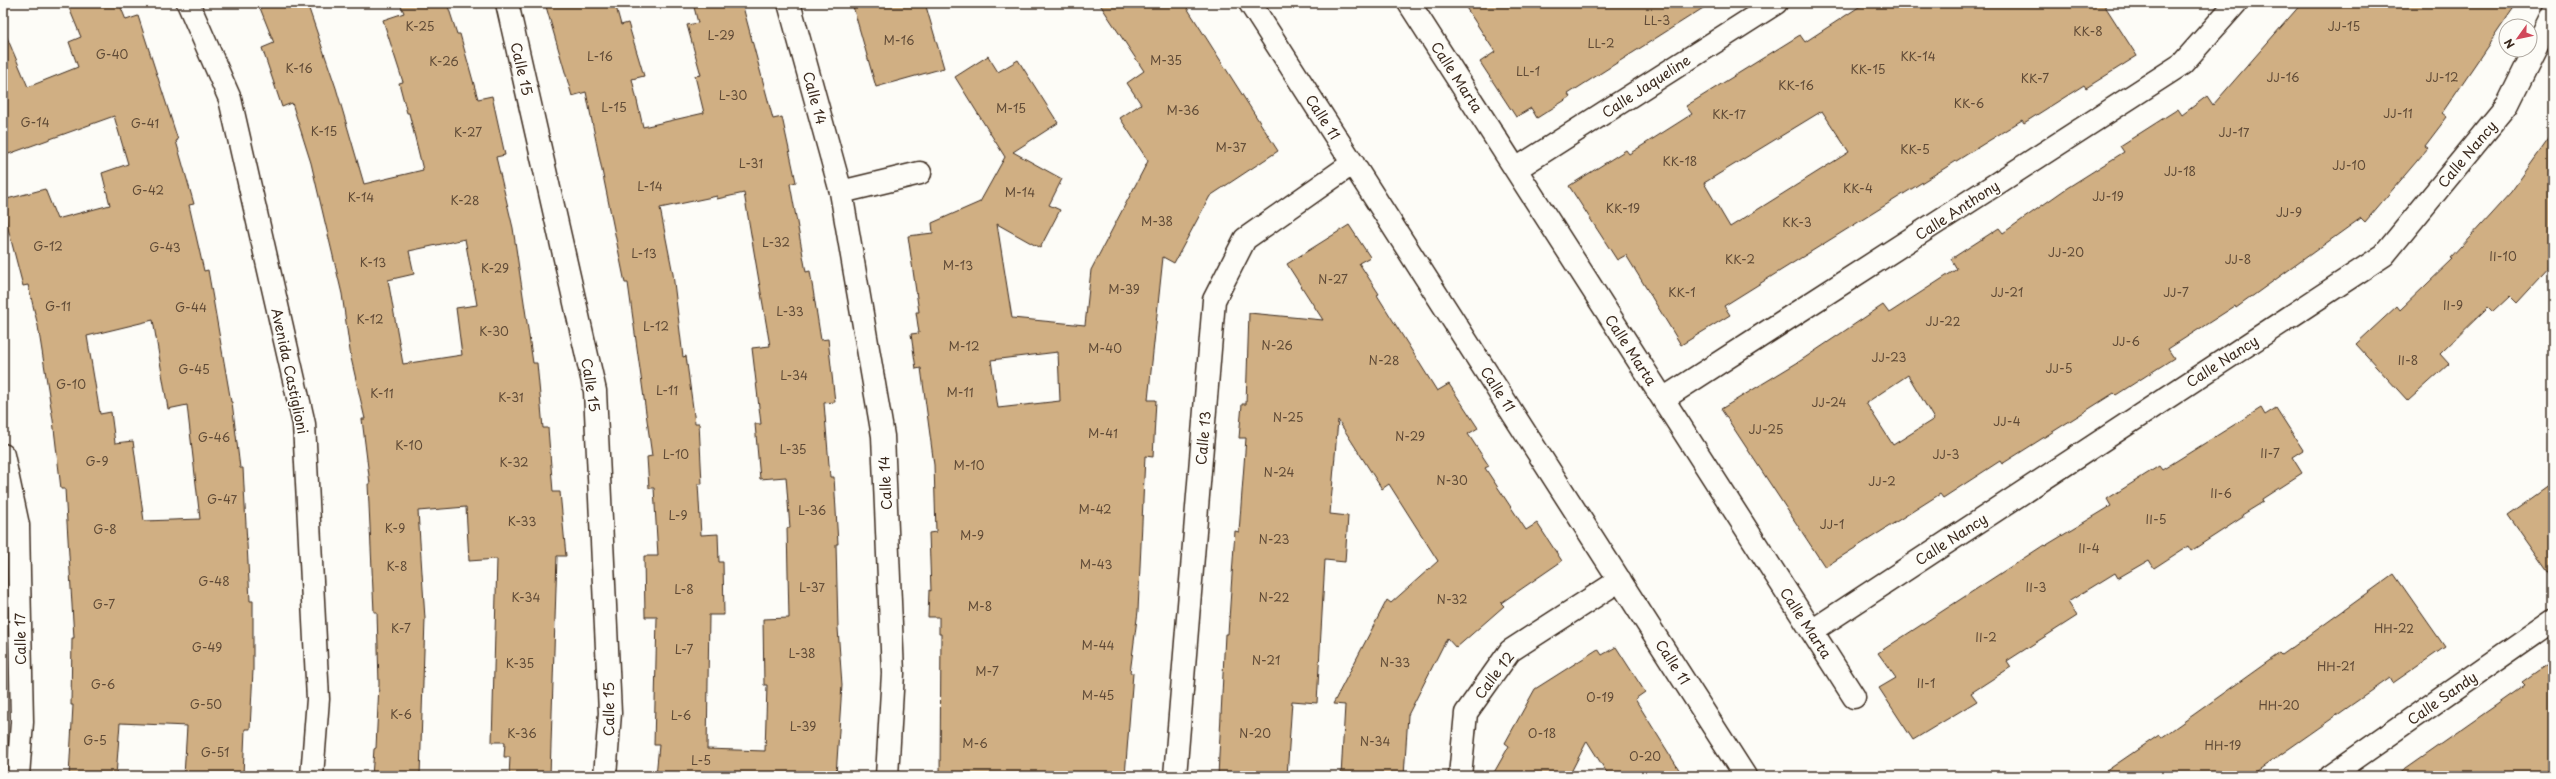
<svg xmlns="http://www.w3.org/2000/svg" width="2556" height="779" font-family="'Playpen Sans',sans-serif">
	<rect width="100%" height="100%" fill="#fdfcf7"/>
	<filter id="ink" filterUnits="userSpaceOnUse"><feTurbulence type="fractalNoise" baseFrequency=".025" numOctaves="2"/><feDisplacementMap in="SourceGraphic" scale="8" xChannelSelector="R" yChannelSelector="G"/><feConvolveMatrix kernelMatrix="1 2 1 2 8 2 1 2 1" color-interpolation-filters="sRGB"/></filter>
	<g filter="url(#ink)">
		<!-- building -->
		<path fill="#d0af83" stroke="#3b2a1e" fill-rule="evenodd" d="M67 3H119L126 20 138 16 178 140 176 141 194 204 189 205 204 271 208 270 231 402H232L240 468H243L250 601H253V670L250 729H245L243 776H184L187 726 120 723 116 776H69L73 705H71L72 638H74L65 489H61L53 420 38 326 28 285 23 286 3 209V200L45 189 57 219 110 205 102 173 128 164 114 116 3 156V28L28 87 78 67 69 42 81 37ZM153 320 168 409 187 405 200 519 144 521 133 441 115 443 111 412 100 414 87 336Z
			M258 3H307L336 88 364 184 423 170 409 113H407L399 83 403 82 383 20 404 13 400 3H447L457 34H460L478 99 492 96 505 155 496 157 513 228 533 363H537L543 428H548L553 492H560L566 556H557L550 776H509L510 757H504L505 742H492L497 559 469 561 466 507 418 511 425 619 420 776H372L374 749 376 748 379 684 377 612H374L368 484H370L362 419H365L351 358 342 294 311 163 292 103 282 107 262 48 274 43ZM465 239 477 305 456 308 462 355 403 364 388 280 414 274 409 251Z
			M545 3H615L621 25 628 23 644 76 632 79 643 127 704 113 695 76 701 75 687 25 698 23 693 3H742L773 119 782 117 796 182 790 184 806 272 810 271 821 340 828 339 835 402 824 403 830 477H834L838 544H836L838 628 842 685 836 776H656L659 745H654L657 617H645L644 556H658L654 488H649L647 457 652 456 628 283H625L586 92 572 96ZM744 193 770 346 752 348 761 424H755L760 479 786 477 790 528H787L789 618 763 619 764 685H767L765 751 707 749 709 615H724L723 562H719L718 534 701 535 698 484H702L699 423H695L686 356 683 357 673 274 660 208 717 196V199Z
			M852 3H925L944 68 876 87Z
			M1099 3H1184L1278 151 1210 196 1174 263 1163 257 1148 400H1156L1153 457 1145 456 1138 611 1130 673H1133L1125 776H940L941 634H939V617H928L929 590 931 591 929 533 936 532 934 465 921 368 916 369 911 334 919 333 916 312H919L908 236 933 233 932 223 980 202 1005 157 955 77 988 56 998 72 1018 60 1058 123 1013 152 1062 179 1049 205 1060 210 1040 248 997 224 1012 318 1085 325 1091 270 1148 161 1120 118 1141 104 1127 83 1144 71ZM1058 352 1060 401 998 408 991 360Z
			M1463 3H1711L1568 94 1570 97 1537 118 1531 108 1516 117 1480 62 1495 52Z
			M1865 3H2103L2137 56 2086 88 2084 85 2024 123 2022 120 1780 271 1724 306 1730 315 1681 345 1626 255 1617 260 1569 186 1626 150 1629 154 1692 114 1686 106 1800 35 1805 42ZM1822 111 1849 152 1730 227 1704 183Z
			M2302 3H2517L2442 113 2447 117 2425 146 2428 148 2365 222 2361 218 2236 308 2235 306 2168 349 2174 358 2116 395 2114 393 2002 464 2000 461 1943 498 1940 494 1825 567 1721 409 1800 361 1883 305 1889 313 1957 269 1951 259 1999 228 2003 233 2067 188 2124 152 2120 146 2178 109 2182 115 2207 96 2213 105ZM1908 375 1934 419 1893 445 1866 403Z
			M2553 133V264L2517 303 2510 296 2493 312 2488 307 2440 354 2449 364 2408 401 2356 344 2397 306 2400 310 2453 259 2451 258 2511 192Z
			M1349 225 1370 257 1359 263 1379 294 1377 295 1437 391 1449 384 1478 428 1468 434 1489 466 1485 468 1526 530 1537 523 1562 561 1501 603 1504 606 1456 648 1447 638 1408 715 1404 776H1341L1345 705 1333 704 1387 600 1391 603 1438 561 1389 484 1382 489 1338 420 1330 514 1348 516 1345 562 1325 560 1317 703 1292 701 1287 776H1218L1225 634H1228L1235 531 1239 532 1246 438H1239L1242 404H1246L1249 313 1323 320 1287 264Z
			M2261 408 2265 415 2276 408 2303 450 2292 457 2302 473 2262 499 2263 502 2242 515 2243 517 2191 551 2188 546 2154 568 2149 560 2118 578 2115 573 2068 602 2077 616 2007 661 2011 667 1971 693 1977 701 1913 740 1879 688 1896 678 1878 653 2044 545 2045 546 2111 506 2107 499 2159 466 2162 470Z
			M2553 483V579L2508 515Z
			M2394 574 2445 647 2393 683 2390 678 2250 776H2099L2159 735 2161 738 2280 653 2282 655Z
			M1616 647 1645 692 1635 699 1683 776H1609L1587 741 1569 776H1492L1509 746 1505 743 1535 689 1598 649 1602 655Z
			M2553 660V776H2395L2525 685 2522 682Z"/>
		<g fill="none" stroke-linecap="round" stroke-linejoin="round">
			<defs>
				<path id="minor" d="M188 3 230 99 304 424 318 699 312 776
					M507 3 595 391 610 713 605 776
					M789 3 841 192 883 436 893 673 887 776
					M1250 3 1745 776
					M1409 3 1854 697
					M1516 169 1776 3
					M841 192 920 173
					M1663 399 2182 64 2236 3
					M3 455 18 525 22 722 18 776
					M1812 631 2384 255 2508 104 2553 13
					M1175 776 1214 300 1245 239 1353 163
					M1460 776 1466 713 1510 651 1620 580
					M2330 776 2553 620"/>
			</defs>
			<!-- minor casing -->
			<use href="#minor" stroke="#3b2a1e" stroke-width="25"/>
			<!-- minor -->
			<use href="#minor" stroke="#fdfcf7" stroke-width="22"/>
		</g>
	</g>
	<g text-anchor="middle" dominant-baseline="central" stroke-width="3.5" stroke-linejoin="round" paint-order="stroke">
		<!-- number labels -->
		<g font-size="12" fill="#604b37">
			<text x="1657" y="20">LL-3</text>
			<text x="420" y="26">K-25</text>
			<text x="2344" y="26">JJ-15</text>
			<text x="2088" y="31">KK-8</text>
			<text x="721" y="35">L-29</text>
			<text x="899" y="40">M-16</text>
			<text x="1601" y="43">LL-2</text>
			<text x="112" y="54">G-40</text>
			<text x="600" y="56">L-16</text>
			<text x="1918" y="56">KK-14</text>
			<text x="1166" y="60">M-35</text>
			<text x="444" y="61">K-26</text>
			<text x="299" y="68">K-16</text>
			<text x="1868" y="69">KK-15</text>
			<text x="1528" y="71">LL-1</text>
			<text x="2283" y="77">JJ-16</text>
			<text x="2442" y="77">JJ-12</text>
			<text x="2035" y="78">KK-7</text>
			<text x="1796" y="85">KK-16</text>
			<text x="733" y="95">L-30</text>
			<text x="1969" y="103">KK-6</text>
			<text x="614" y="107">L-15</text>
			<text x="1011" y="108">M-15</text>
			<text x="1183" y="110">M-36</text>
			<text x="2398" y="113">JJ-11</text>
			<text x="1729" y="114">KK-17</text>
			<text x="35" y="122">G-14</text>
			<text x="145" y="123">G-41</text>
			<text x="324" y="131">K-15</text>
			<text x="468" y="132">K-27</text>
			<text x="2234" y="132">JJ-17</text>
			<text x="1231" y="147">M-37</text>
			<text x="1915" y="149">KK-5</text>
			<text x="1680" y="161">KK-18</text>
			<text x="751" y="163">L-31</text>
			<text x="2349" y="165">JJ-10</text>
			<text x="2180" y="171">JJ-18</text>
			<text x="650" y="186">L-14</text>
			<text x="1858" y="188">KK-4</text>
			<text x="148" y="190">G-42</text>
			<text x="1020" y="192">M-14</text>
			<text x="2108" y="196">JJ-19</text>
			<text x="361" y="197">K-14</text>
			<text x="465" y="200">K-28</text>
			<text x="1623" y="208">KK-19</text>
			<text x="2289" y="212">JJ-9</text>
			<text x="1157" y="221">M-38</text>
			<text x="1797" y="222">KK-3</text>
			<text x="776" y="242">L-32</text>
			<text x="48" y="246">G-12</text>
			<text x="165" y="247">G-43</text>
			<text x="2066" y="252">JJ-20</text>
			<text x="644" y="253">L-13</text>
			<text x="2503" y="256">II-10</text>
			<text x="1740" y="259">KK-2</text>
			<text x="2238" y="259">JJ-8</text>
			<text x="373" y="262">K-13</text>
			<text x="958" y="265">M-13</text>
			<text x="495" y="268">K-29</text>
			<text x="1333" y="279">N-27</text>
			<text x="1124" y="289">M-39</text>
			<text x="1682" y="292">KK-1</text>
			<text x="2007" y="292">JJ-21</text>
			<text x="2176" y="292">JJ-7</text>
			<text x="2453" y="305">II-9</text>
			<text x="58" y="306">G-11</text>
			<text x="191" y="307">G-44</text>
			<text x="790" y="311">L-33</text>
			<text x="370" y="319">K-12</text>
			<text x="1943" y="321">JJ-22</text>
			<text x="656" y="326">L-12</text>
			<text x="494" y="331">K-30</text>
			<text x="2126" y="341">JJ-6</text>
			<text x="1277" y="345">N-26</text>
			<text x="964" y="346">M-12</text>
			<text x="1105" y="348">M-40</text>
			<text x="1889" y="357">JJ-23</text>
			<text x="1384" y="360">N-28</text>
			<text x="2408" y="360">II-8</text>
			<text x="2059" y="368">JJ-5</text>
			<text x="194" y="369">G-45</text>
			<text x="794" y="375">L-34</text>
			<text x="71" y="384">G-10</text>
			<text x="667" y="390">L-11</text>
			<text x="960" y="392">M-11</text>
			<text x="382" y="393">K-11</text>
			<text x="511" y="397">K-31</text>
			<text x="1829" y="402">JJ-24</text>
			<text x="1288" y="417">N-25</text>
			<text x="2007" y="421">JJ-4</text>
			<text x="1766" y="429">JJ-25</text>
			<text x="1103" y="433">M-41</text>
			<text x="1410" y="436">N-29</text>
			<text x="214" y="437">G-46</text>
			<text x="409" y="445">K-10</text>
			<text x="793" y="449">L-35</text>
			<text x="2270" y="453">II-7</text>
			<text x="676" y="454">L-10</text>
			<text x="1946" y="454">JJ-3</text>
			<text x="97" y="461">G-9</text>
			<text x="514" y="462">K-32</text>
			<text x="969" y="465">M-10</text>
			<text x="1279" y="472">N-24</text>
			<text x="1452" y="480">N-30</text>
			<text x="1882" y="481">JJ-2</text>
			<text x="2221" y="493">II-6</text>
			<text x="222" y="499">G-47</text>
			<text x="1095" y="509">M-42</text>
			<text x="812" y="510">L-36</text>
			<text x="678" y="515">L-9</text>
			<text x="2156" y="519">II-5</text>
			<text x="522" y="521">K-33</text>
			<text x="1832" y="524">JJ-1</text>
			<text x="395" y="528">K-9</text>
			<text x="105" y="529">G-8</text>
			<text x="972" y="535">M-9</text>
			<text x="1274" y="539">N-23</text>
			<text x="2089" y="548">II-4</text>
			<text x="1096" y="564">M-43</text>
			<text x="397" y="566">K-8</text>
			<text x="214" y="581">G-48</text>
			<text x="812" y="587">L-37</text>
			<text x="2036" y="587">II-3</text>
			<text x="684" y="589">L-8</text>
			<text x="526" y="597">K-34</text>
			<text x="1274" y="597">N-22</text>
			<text x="1452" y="599">N-32</text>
			<text x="104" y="604">G-7</text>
			<text x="980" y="606">M-8</text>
			<text x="401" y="628">K-7</text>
			<text x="2394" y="628">HH-22</text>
			<text x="1986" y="637">II-2</text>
			<text x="1098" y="645">M-44</text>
			<text x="207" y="647">G-49</text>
			<text x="684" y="649">L-7</text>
			<text x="802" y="653">L-38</text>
			<text x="1266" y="660">N-21</text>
			<text x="1395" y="662">N-33</text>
			<text x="520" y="663">K-35</text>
			<text x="2336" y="666">HH-21</text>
			<text x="987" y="671">M-7</text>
			<text x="1926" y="683">II-1</text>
			<text x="103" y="684">G-6</text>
			<text x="1098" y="695">M-45</text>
			<text x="1600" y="697">O-19</text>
			<text x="206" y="704">G-50</text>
			<text x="2279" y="705">HH-20</text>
			<text x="401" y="714">K-6</text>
			<text x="681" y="715">L-6</text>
			<text x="803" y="726">L-39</text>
			<text x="522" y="733">K-36</text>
			<text x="1255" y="733">N-20</text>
			<text x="1542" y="733">O-18</text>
			<text x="95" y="740">G-5</text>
			<text x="1375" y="741">N-34</text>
			<text x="975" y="743">M-6</text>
			<text x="2223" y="745">HH-19</text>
			<text x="215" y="752">G-51</text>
			<text x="1645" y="756">O-20</text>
			<text x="701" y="760">L-5</text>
		</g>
		<!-- street labels -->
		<g font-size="14" fill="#3b2a1e" stroke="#fdfcf7">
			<text transform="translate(522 69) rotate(77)">Calle 15</text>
			<text transform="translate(1457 77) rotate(57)">Calle Marta</text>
			<text transform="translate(1646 86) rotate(-33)">Calle Jaqueline</text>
			<text transform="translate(815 98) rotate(75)">Calle 14</text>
			<text transform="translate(1323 117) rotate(57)">Calle 11</text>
			<text transform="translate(2467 154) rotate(-50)">Calle Nancy</text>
			<text transform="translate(1957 210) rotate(-33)">Calle Anthony</text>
			<text transform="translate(1631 350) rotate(57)">Calle Marta</text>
			<text transform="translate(2222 361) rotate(-33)">Calle Nancy</text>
			<text transform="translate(290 371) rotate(78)">Avenida Castiglioni</text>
			<text transform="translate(591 385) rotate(81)">Calle 15</text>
			<text transform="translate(1498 389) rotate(57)">Calle 11</text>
			<text transform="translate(1203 438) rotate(-85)">Calle 13</text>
			<text transform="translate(885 483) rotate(-93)">Calle 14</text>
			<text transform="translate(1951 539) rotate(-33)">Calle Nancy</text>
			<text transform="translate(1806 623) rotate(57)">Calle Marta</text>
			<text transform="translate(20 639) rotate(-91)">Calle 17</text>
			<text transform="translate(1673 662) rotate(57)">Calle 11</text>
			<text transform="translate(1494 675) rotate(-53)">Calle 12</text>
			<text transform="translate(2442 698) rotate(-35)">Calle Sandy</text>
			<text transform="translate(608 709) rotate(-90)">Calle 15</text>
		</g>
	</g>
	<!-- margin -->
	<rect width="2556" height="779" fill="none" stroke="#fdfcf7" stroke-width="16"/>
	<rect x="8" y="8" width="2540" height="763" fill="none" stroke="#3b2a1e" stroke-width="1.5" filter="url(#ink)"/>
	<!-- north arrow -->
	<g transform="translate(2518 38) rotate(237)"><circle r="19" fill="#fdfcf7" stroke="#afa8a0"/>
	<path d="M0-3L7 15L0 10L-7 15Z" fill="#d1495b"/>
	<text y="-6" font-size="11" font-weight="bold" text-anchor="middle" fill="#3b2a1e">N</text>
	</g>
</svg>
